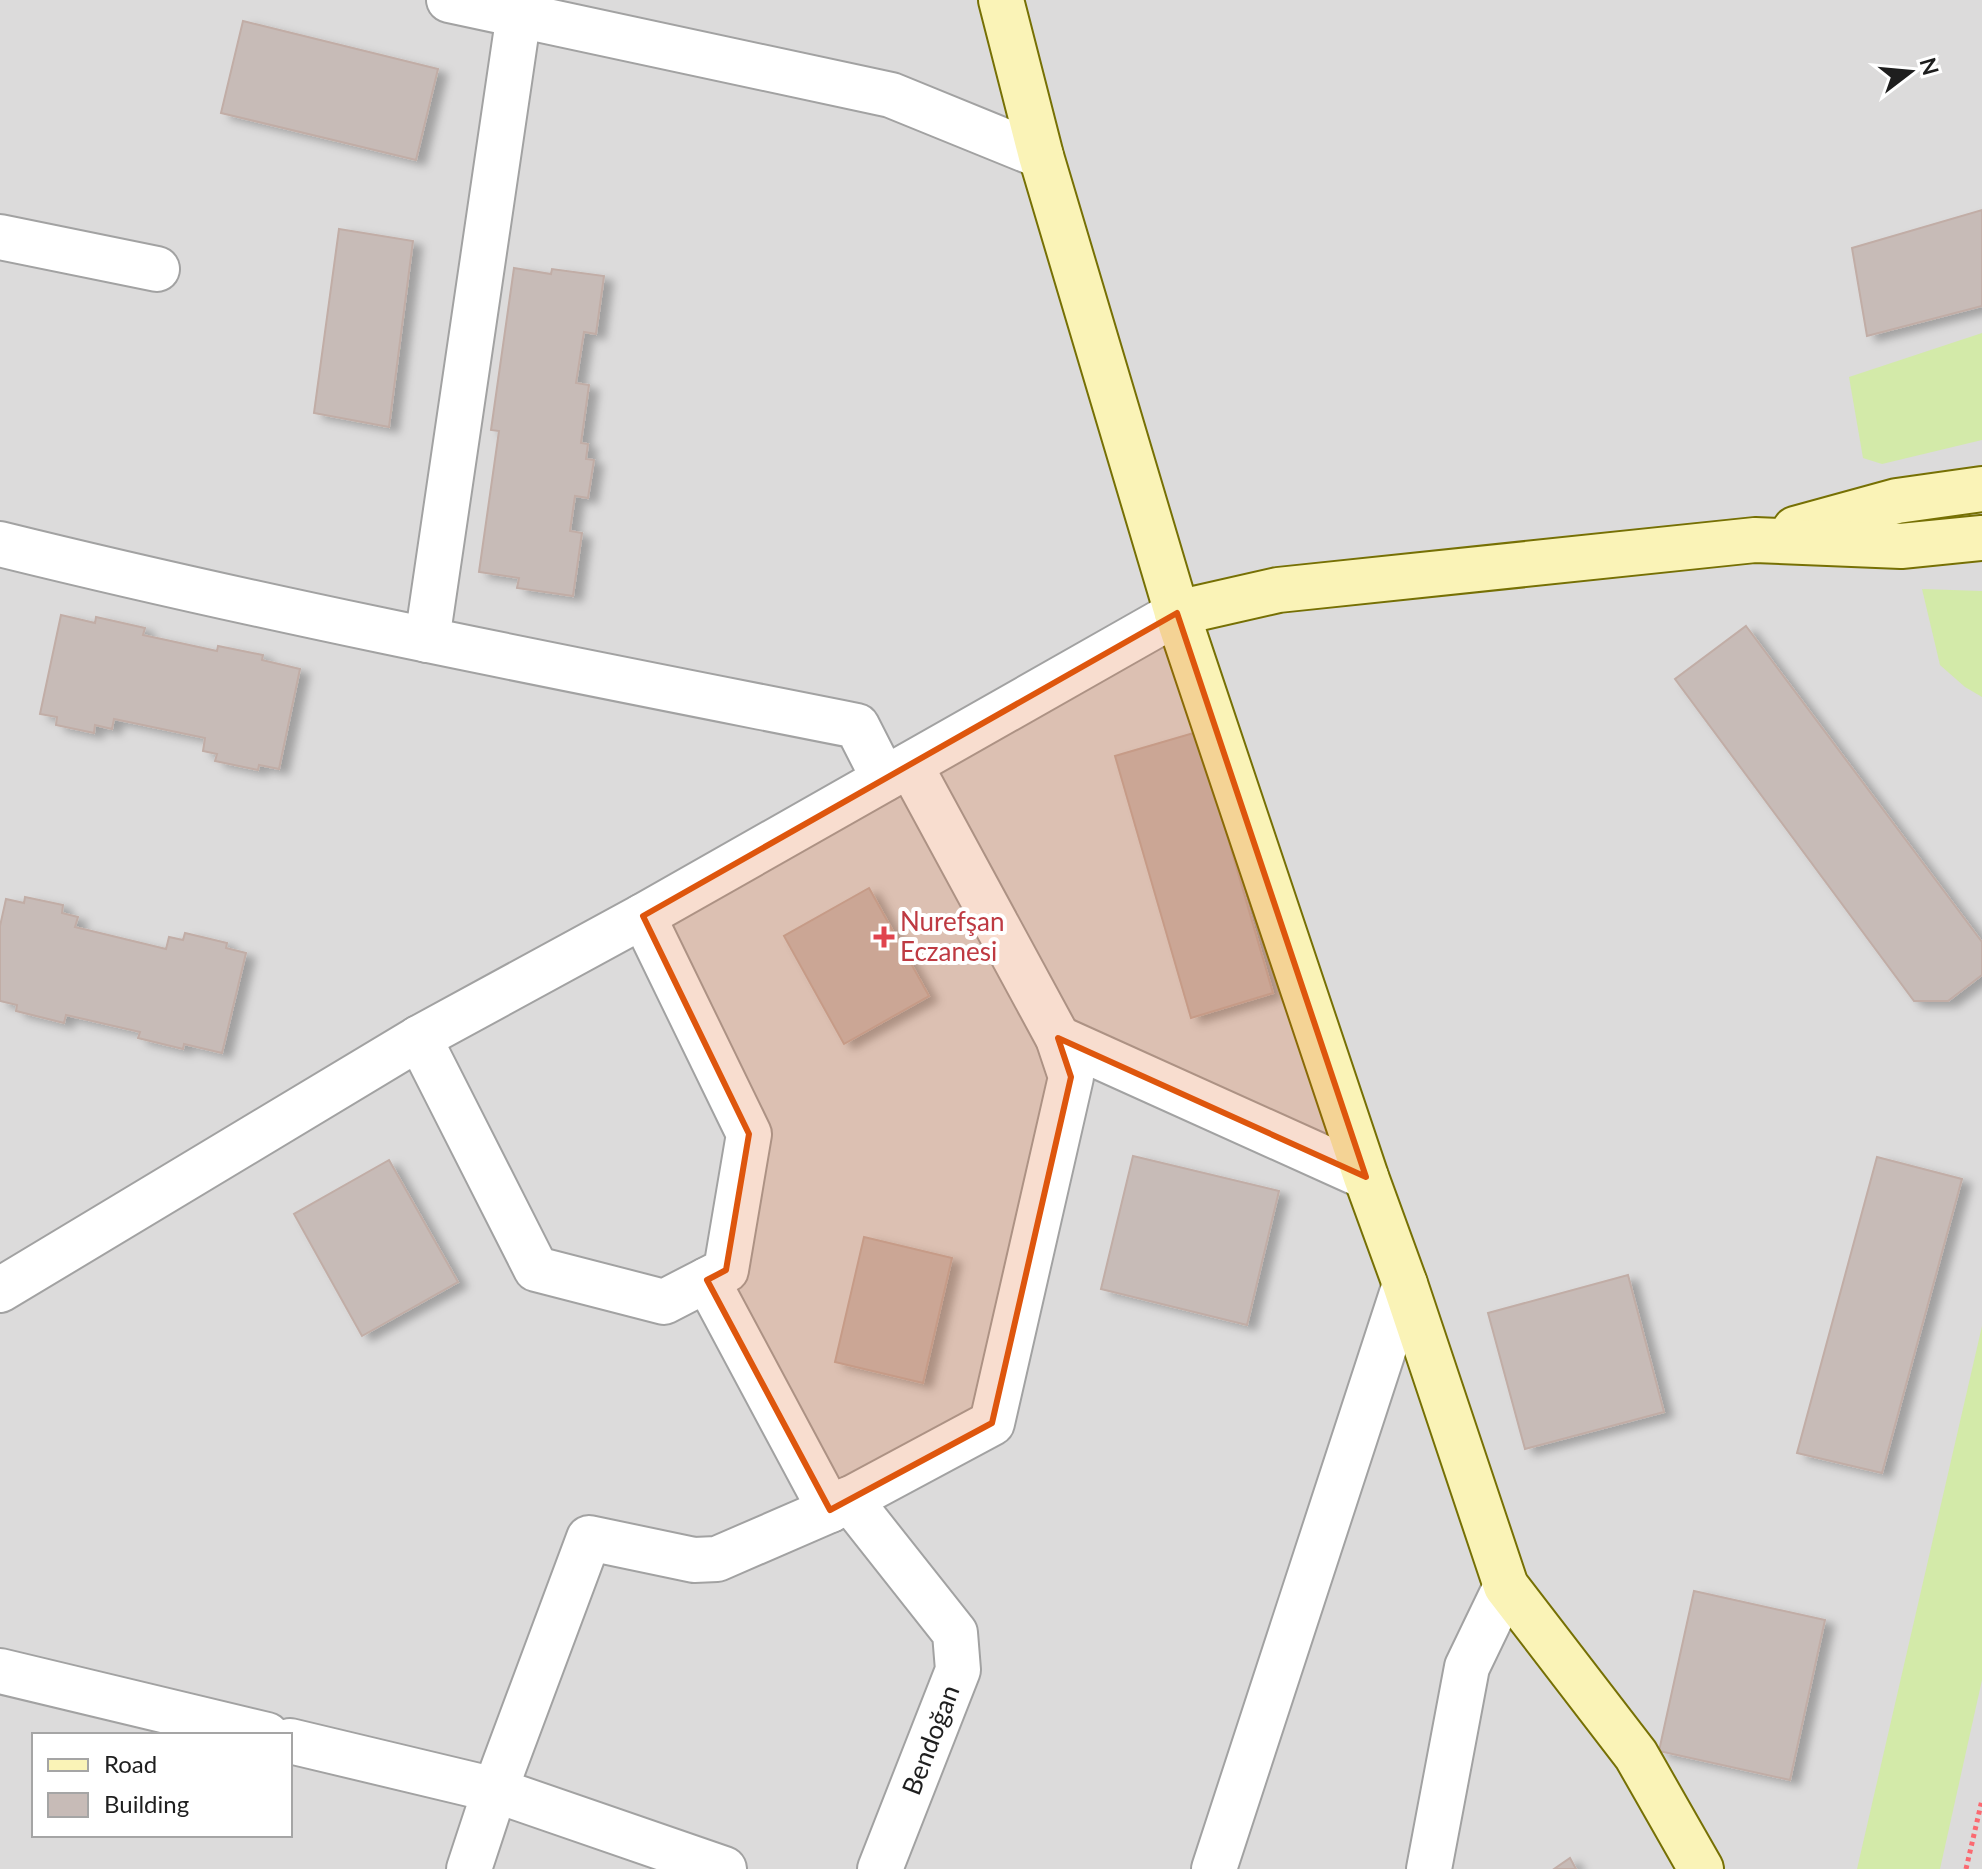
<svg xmlns="http://www.w3.org/2000/svg" width="1982" height="1869" viewBox="0 0 1982 1869" font-family="Lato,sans-serif">
<style>
.residential{fill:#dcdbdb;fill-rule:evenodd}
.grass{fill:#d3eaa9}
.building{fill:#c7bbb7;stroke:#c1ada6;stroke-width:2;filter:url(#shadow)}
.lines{fill:none;stroke-linecap:round;stroke-linejoin:round}
.street-casing{stroke:#a2a2a2;stroke-width:48}
.secondary-casing{stroke:#767004;stroke-width:48}
.path{stroke:#fb6971;stroke-width:5;stroke-dasharray:4 4;stroke-linecap:butt}
.street{stroke:#fff;stroke-width:44}
.secondary{stroke:#faf3b7;stroke-width:44}
.marked{fill:#de560d;fill-opacity:0.2;stroke:#de560d;stroke-width:6;stroke-linejoin:round}
.health-dot{fill:#e0444e;stroke:#fff;stroke-width:3}
.labels{text-anchor:middle;stroke-width:8;stroke-linejoin:round;paint-order:stroke}
.health-label{font-size:26px;fill:#be3a42;stroke:#fff;text-anchor:start}
.street-label{font-size:26px;fill:#1e1e1e;stroke:#fff}
</style>
<defs>
<filter id="shadow"><feDropShadow dx="9" dy="5" stdDeviation="4" flood-color="#0004"/></filter>
</defs>
<rect width="100%" height="100%" fill="#efe9e4"/>
<!-- residential -->
<path class="residential" d="M0,0H1982V1869H0ZM34,1735H290V1835H34Z"/>
<!-- grass -->
<g class="grass">
<path d="M1982,333V440L1882,464L1863,458L1849,377Z"/>
<path d="M1922,589L1982,591V697L1965,687L1940,665Z"/>
<path d="M1982,1326V1680L1940,1869H1857Z"/>
</g>
<!-- building -->
<g class="building">
<path d="M243,21L438,69L416,160L221,113Z"/>
<path d="M1982,210V306L1867,336L1852,248Z"/>
<path d="M339,229L413,241L389,427L314,413Z"/>
<path d="M514,268L551,274L552,269L604,276L596,334L584,332L576,383L589,385L581,443L588,444L586,459L594,460L588,498L575,496L570,531L582,533L573,596L517,588L519,578L479,572L499,431L491,430Z"/>
<path d="M61,615L95,623L96,617L145,628L143,635L217,651L218,646L263,655L262,660L300,669L279,769L259,765L258,770L215,761L217,754L203,751L205,738L114,719L112,729L95,725L94,733L56,725L57,717L40,714Z"/>
<path d="M1746,626L1982,942V975L1948,1001H1914L1675,679Z"/>
<path d="M1197,732L1273,993L1191,1018L1115,756Z"/>
<path d="M869,888L929,996L844,1044L784,936Z"/>
<path d="M25,897L63,905L62,913L78,917L75,927L166,949L169,937L183,940L185,933L227,943L226,948L246,953L222,1053L184,1044L183,1049L138,1038L140,1032L66,1015L64,1023L16,1011L17,1005L0,1001V926L6,899L24,903Z"/>
<path d="M1133,1156L1279,1191L1247,1325L1101,1289Z"/>
<path d="M1877,1157L1962,1179L1882,1473L1797,1453Z"/>
<path d="M389,1160L458,1282L362,1336L294,1214Z"/>
<path d="M864,1237L952,1258L923,1383L835,1362Z"/>
<path d="M1628,1275L1664,1412L1525,1449L1488,1313Z"/>
<path d="M1694,1591L1825,1620L1790,1780L1659,1751Z"/>
<path d="M1570,1858L1576,1869H1554Z"/>
</g>
<g class="lines">
<!-- street casing -->
<g class="street-casing">
<g id="street">
<path d="M449,0L891,95L1041,156"/>
<path d="M0,237L157,269"/>
<path d="M0,544C283,614 570,669 857,726L884,779"/>
<path d="M427,640L521,0"/>
<path d="M419,1038L536,1269L664,1302L726,1270L749,1134L643,916"/>
<path d="M1058,1038L1366,1177"/>
<path d="M707,1280L830,1510"/>
<path d="M0,1290L419,1038L643,916L1177,613"/>
<path d="M849,1499L955,1633L958,1670L880,1869"/>
<path d="M0,1671L267,1735"/>
<path d="M290,1741L495,1790L724,1869"/>
<path d="M469,1869L495,1790L589,1538L694,1560L717,1559L830,1510L992,1423L1071,1077L1058,1038L910,765"/>
<path d="M1214,1869L1405,1284"/>
<path d="M1429,1869L1467,1667L1506,1586"/>
</g>
</g>
<!-- secondary casing -->
<g class="secondary-casing">
<g id="secondary">
<path d="M1001,0L1041,156L1177,613L1366,1177L1405,1284L1506,1586L1636,1755L1701,1869"/>
<path d="M1795,529L1897,501L1982,489"/>
<path d="M1177,613L1278,590L1755,540L1901,546L1982,538"/>
</g>
</g>
<!-- path -->
<path class="path" d="M1966,1869L1982,1800"/>
<!-- street -->
<use href="#street" class="street"/>
<!-- secondary -->
<use href="#secondary" class="secondary"/>
</g>
<!-- marked area -->
<path class="marked" d="M1177,613L1366,1177L1058,1038L1071,1077L992,1423L830,1510L707,1280L726,1270L749,1134L643,916Z"/>
<!-- markers -->
<path class="health-dot" d="M880 925h8v8h8v8h-8v8h-8v-8h-8v-8h8z"/>
<g class="labels">
<!-- health labels -->
<g class="health-label">
<text x="900" y="931">Nurefşan<tspan x="900" dy="30">Eczanesi</tspan></text>
</g>
<!-- street labels -->
<g class="street-label">
<text transform="translate(931 1740) rotate(-69)" y="9">Bendoğan</text>
</g>
</g>
<!-- legend -->
<rect x="32" y="1733" width="260" height="104" fill="#ffffff" stroke="#a5a5a5" stroke-width="2"/>
<rect x="48" y="1759" width="40" height="12" fill="#faf3b7" stroke="#a5a5a5" stroke-width="2"/>
<text x="104" y="1773" font-size="24" fill="#1e1e1e">Road</text>
<rect x="48" y="1793" width="40" height="24" fill="#c7bbb7" stroke="#a5a5a5" stroke-width="2"/>
<text x="104" y="1813" font-size="24" fill="#1e1e1e">Building</text>
<!-- north arrow -->
<g transform="translate(1910 72) rotate(74)" stroke="#ffffff" stroke-width="6" paint-order="stroke">
<path d="M0-6L14 30L0 20L-14 30Z" fill="#1e1e1e"/>
<text y="-12" font-size="22" font-weight="bold" text-anchor="middle" fill="#1e1e1e">N</text>
</g>
</svg>
